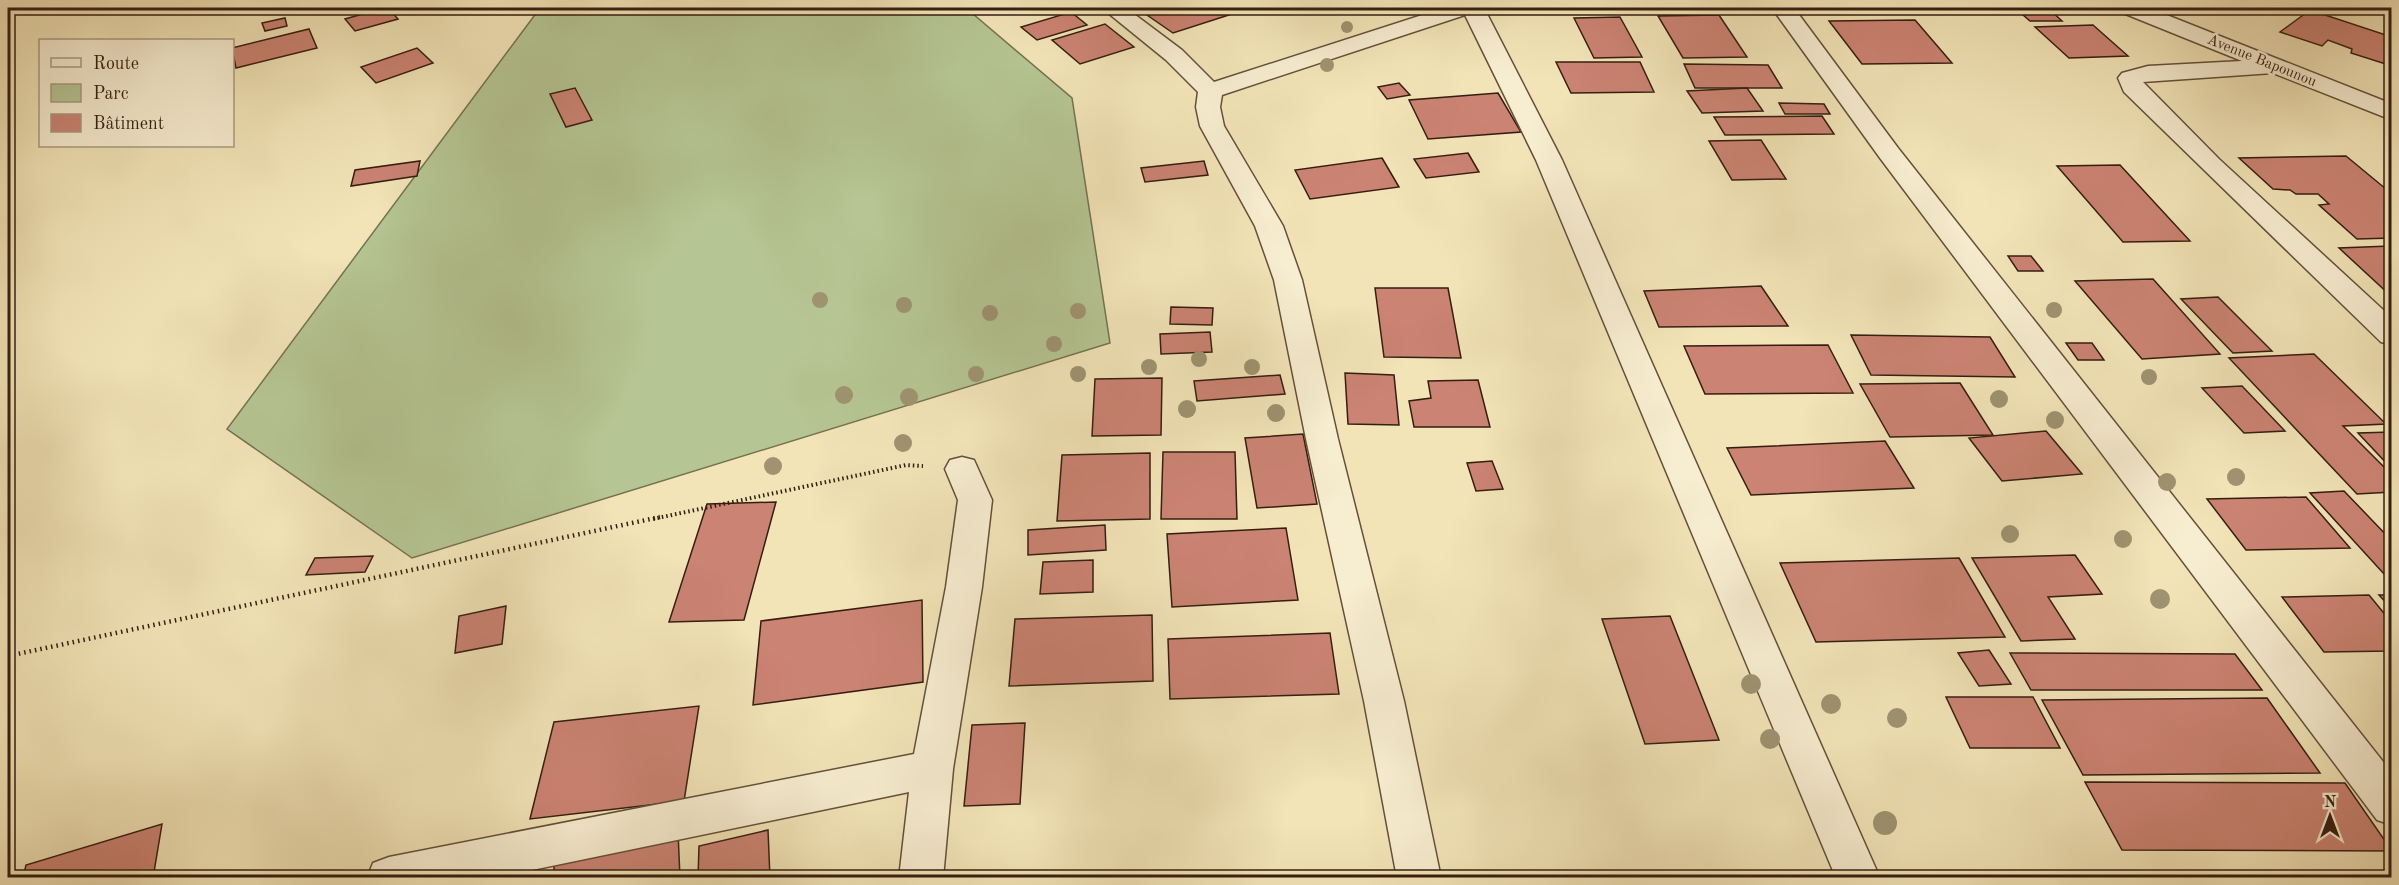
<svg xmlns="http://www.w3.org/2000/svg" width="2399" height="885" viewBox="0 0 2399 885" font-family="'Old Standard TT',serif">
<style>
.green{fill:#b5c593;stroke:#757252;stroke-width:1.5}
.building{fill:#cb8373;stroke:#351e11;stroke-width:1.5}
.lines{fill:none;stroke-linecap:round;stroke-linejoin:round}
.street-casing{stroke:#64503a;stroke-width:3}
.path-far1{stroke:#351e11;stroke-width:4;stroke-dasharray:1.5 3;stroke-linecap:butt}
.path{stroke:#351e11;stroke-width:4.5;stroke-dasharray:1.5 4;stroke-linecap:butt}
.street{fill:#f7edd0;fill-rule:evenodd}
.tree{fill:#9f9371}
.labels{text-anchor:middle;stroke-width:5;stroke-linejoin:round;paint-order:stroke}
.far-street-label{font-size:15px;fill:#351e11;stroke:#f7edd0}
</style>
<rect width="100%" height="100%" fill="#f2e4b7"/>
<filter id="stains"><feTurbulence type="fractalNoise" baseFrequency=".00333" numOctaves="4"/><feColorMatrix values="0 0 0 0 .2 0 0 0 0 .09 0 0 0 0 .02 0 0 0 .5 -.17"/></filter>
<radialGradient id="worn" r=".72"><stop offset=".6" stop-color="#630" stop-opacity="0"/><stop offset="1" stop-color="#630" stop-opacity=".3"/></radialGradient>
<!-- green -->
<path class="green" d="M540,8H966L1072,98L1110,343L412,558L227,429Z"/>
<!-- building -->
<g class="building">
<path d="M384,8H388L398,19L355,31L345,19Z"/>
<path d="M406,8H430L431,9L410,14Z"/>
<path d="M1169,8H1226L1235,13L1173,33L1147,15Z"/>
<path d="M2015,8H2048L2062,21H2030Z"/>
<path d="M2310,10L2392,37V66L2351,53L2352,49L2328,40L2322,46L2280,32Z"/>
<path d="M1071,12L1087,25L1037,40L1021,27Z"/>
<path d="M1719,15L1747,57L1683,58L1658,16Z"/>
<path d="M1620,17L1642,57L1594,58L1574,18Z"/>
<path d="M285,18L287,26L265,31L262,23Z"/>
<path d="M1915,20L1952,63L1862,64L1829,21Z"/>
<path d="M1105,24L1134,47L1080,64L1052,40Z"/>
<path d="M2093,25L2128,56L2069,58L2035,27Z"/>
<path d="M309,29L317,48L236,68L232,48Z"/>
<path d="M417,48L433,63L376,83L361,67Z"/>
<path d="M1556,62H1640L1654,92L1571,93Z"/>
<path d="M1684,64L1768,65L1782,88H1695Z"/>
<path d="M1399,83L1410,95L1387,99L1378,87Z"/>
<path d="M575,88L592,120L566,127L550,94Z"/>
<path d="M1747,88L1763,111L1702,113L1687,91Z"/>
<path d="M1498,93L1521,132L1428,139L1409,100Z"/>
<path d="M1779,103L1824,104L1830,114H1785Z"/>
<path d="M1822,116L1834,134L1725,135L1714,117Z"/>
<path d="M1761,140L1786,179L1732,180L1709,141Z"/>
<path d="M1468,153L1479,172L1426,178L1414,159Z"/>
<path d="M2346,156L2392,194V238L2357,239L2319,205L2329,204L2318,194H2296L2290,190L2273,189L2239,158Z"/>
<path d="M1382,158L1399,187L1310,199L1295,170Z"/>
<path d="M420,161L417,176L351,186L355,170Z"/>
<path d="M1204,161L1208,175L1145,182L1141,168Z"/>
<path d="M2120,165L2190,241L2123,242L2057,166Z"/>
<path d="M2390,246L2392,297L2339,248Z"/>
<path d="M2008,256H2031L2043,271H2018Z"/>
<path d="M2153,279L2220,354L2142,359L2075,281Z"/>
<path d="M1761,286L1788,326L1659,327L1644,291Z"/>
<path d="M1375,288H1448L1461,358L1384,357Z"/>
<path d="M2218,297L2272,351L2233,353L2181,299Z"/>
<path d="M1171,307L1213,308L1212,325L1170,324Z"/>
<path d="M1210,332L1212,352L1161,354L1160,334Z"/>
<path d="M1851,335L1990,337L2015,377L1871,375Z"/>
<path d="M2066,343H2092L2104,360H2078Z"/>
<path d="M1828,345L1853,393L1705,394L1684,346Z"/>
<path d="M2314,354L2386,424L2343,426L2392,475V492L2357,494L2229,358Z"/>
<path d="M1345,373L1394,375L1399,425L1348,424Z"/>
<path d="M1280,375L1285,394L1197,401L1194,381Z"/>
<path d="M1162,378L1161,435L1092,436L1095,379Z"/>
<path d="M1478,380L1490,427H1414L1409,401L1431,398L1428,381Z"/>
<path d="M1960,383L1993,435L1890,437L1860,384Z"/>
<path d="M2242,386L2285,431L2244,433L2202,388Z"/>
<path d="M2046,431L2082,474L2002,481L1969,438Z"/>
<path d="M2392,432V469L2358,433Z"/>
<path d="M1303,434L1317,504L1257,508L1245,438Z"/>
<path d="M1885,441L1914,488L1751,495L1727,448Z"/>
<path d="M1163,452H1235L1237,519H1161Z"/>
<path d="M1150,453V519L1057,521L1062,455Z"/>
<path d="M1492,461L1503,489L1476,491L1467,463Z"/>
<path d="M2344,491L2392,541V575H2385L2310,493Z"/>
<path d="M2306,497L2350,548L2246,550L2207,499Z"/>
<path d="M776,502L744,620L669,622L707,504Z"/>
<path d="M1105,525L1106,550L1028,555V530Z"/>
<path d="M1286,528L1298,600L1172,607L1167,534Z"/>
<path d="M2075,555L2102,594L2048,597L2075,639L2021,641L1972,558Z"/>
<path d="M373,556L365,572L306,575L315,558Z"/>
<path d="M1959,558L2005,637L1816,642L1780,563Z"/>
<path d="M1093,560V592L1040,594L1043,562Z"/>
<path d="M2369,595L2392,623V651L2324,652L2282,597Z"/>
<path d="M2379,595H2392V609Z"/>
<path d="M922,600L923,682L753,705L761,621Z"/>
<path d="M506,606L502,644L455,653L459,616Z"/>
<path d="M1152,615L1153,681L1009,686L1015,619Z"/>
<path d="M1670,616L1719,740L1645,744L1602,619Z"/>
<path d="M1330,633L1339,694L1170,699L1168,639Z"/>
<path d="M1989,650L2011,684L1979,686L1958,653Z"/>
<path d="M2010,653L2235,654L2262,690H2031Z"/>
<path d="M1946,697H2033L2060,748H1970Z"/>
<path d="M2267,698L2320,773L2083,775L2042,700Z"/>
<path d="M699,706L684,801L530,819L554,722Z"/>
<path d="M1025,723L1020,804L964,806L972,725Z"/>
<path d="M2085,782L2345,783L2392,851L2122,850Z"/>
<path d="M162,824L153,878H23L26,865Z"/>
<path d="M768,830L770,878H698L699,846Z"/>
<path d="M678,831L680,878H554V865Z"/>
</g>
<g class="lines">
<!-- street casing -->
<g class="street-casing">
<g id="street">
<path d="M1102,8H1126L1182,50L1214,82L1444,8H1484L1562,160L1880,878H1836L1536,160L1465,15L1222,95L1220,107L1224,126L1283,226L1302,280L1338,439L1404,701L1441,878H1397L1364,701L1306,439L1274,280L1255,226L1200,126L1196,107L1198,92L1166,60Z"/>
<path d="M1772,8H1794L1898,148L2392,773V825L2377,820L1880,158Z"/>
<path d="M2120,8H2149L2392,104V120L2273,73L2143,82L2219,159L2392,318V345L2381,342L2124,92L2118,78L2122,73L2148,66L2242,61L2123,13Z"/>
<path d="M962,457L974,460L992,500L982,587L953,769L943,878H899L909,792L493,878H367L373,863L389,857L914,754L946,587L958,500L945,469L950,460Z"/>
</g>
</g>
<!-- path-far1 -->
<path class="path-far1" d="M653,519L906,465L923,466"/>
<!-- path -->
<path class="path" d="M8,656L660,517"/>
<!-- street -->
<use href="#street" class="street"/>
</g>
<!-- trees -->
<g class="tree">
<circle cx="1347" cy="27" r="6"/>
<circle cx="1327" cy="65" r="7"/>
<circle cx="820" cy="300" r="8"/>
<circle cx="904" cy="305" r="8"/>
<circle cx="2054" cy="310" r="8"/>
<circle cx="1078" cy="311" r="8"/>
<circle cx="990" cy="313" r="8"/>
<circle cx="1054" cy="344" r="8"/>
<circle cx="1199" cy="359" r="8"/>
<circle cx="1149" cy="367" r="8"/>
<circle cx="1252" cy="367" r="8"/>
<circle cx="976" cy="374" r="8"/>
<circle cx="1078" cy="374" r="8"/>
<circle cx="2149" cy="377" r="8"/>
<circle cx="844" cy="395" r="9"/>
<circle cx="909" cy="397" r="9"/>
<circle cx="1999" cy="399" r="9"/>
<circle cx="1187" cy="409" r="9"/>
<circle cx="1276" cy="413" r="9"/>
<circle cx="2055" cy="420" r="9"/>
<circle cx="903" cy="443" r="9"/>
<circle cx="773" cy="466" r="9"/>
<circle cx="2236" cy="477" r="9"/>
<circle cx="2167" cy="482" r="9"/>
<circle cx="2010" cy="534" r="9"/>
<circle cx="2123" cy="539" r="9"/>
<circle cx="2160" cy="599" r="10"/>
<circle cx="1751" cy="684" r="10"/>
<circle cx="1831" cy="704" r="10"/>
<circle cx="1897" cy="718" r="10"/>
<circle cx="1770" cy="739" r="10"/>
<circle cx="1885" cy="823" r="12"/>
</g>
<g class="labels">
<!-- far-street labels -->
<g class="far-street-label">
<text transform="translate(2262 60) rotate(22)" y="5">Avenue Bapounou</text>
</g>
</g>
<!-- margin -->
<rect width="2399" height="885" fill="none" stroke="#f2e4b7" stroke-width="30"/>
<rect x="9" y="9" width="2381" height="867" fill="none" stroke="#351e11" stroke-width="3"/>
<rect x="15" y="15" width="2369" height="855" fill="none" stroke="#351e11" stroke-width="1.5"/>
<!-- legend -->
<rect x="39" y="39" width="195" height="108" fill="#f7edd0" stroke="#a99a84" stroke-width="1.5"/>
<rect x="51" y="58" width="30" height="9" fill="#f7edd0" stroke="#a99a84" stroke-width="1.5"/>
<text x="93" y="69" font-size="18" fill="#351e11">Route</text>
<rect x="51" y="84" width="30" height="18" fill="#b5c593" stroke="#a99a84" stroke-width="1.5"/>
<text x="93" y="99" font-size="18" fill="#351e11">Parc</text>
<rect x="51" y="114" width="30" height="18" fill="#cb8373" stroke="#a99a84" stroke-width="1.5"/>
<text x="93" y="129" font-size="18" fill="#351e11">Bâtiment</text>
<!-- north arrow -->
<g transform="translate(2330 816)" stroke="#f7edd0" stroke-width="4.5" paint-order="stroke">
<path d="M0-4.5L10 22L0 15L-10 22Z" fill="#351e11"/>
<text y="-9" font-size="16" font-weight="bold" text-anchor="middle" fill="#351e11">N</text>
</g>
<rect width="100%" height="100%" filter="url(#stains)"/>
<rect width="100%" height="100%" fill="url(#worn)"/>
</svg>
